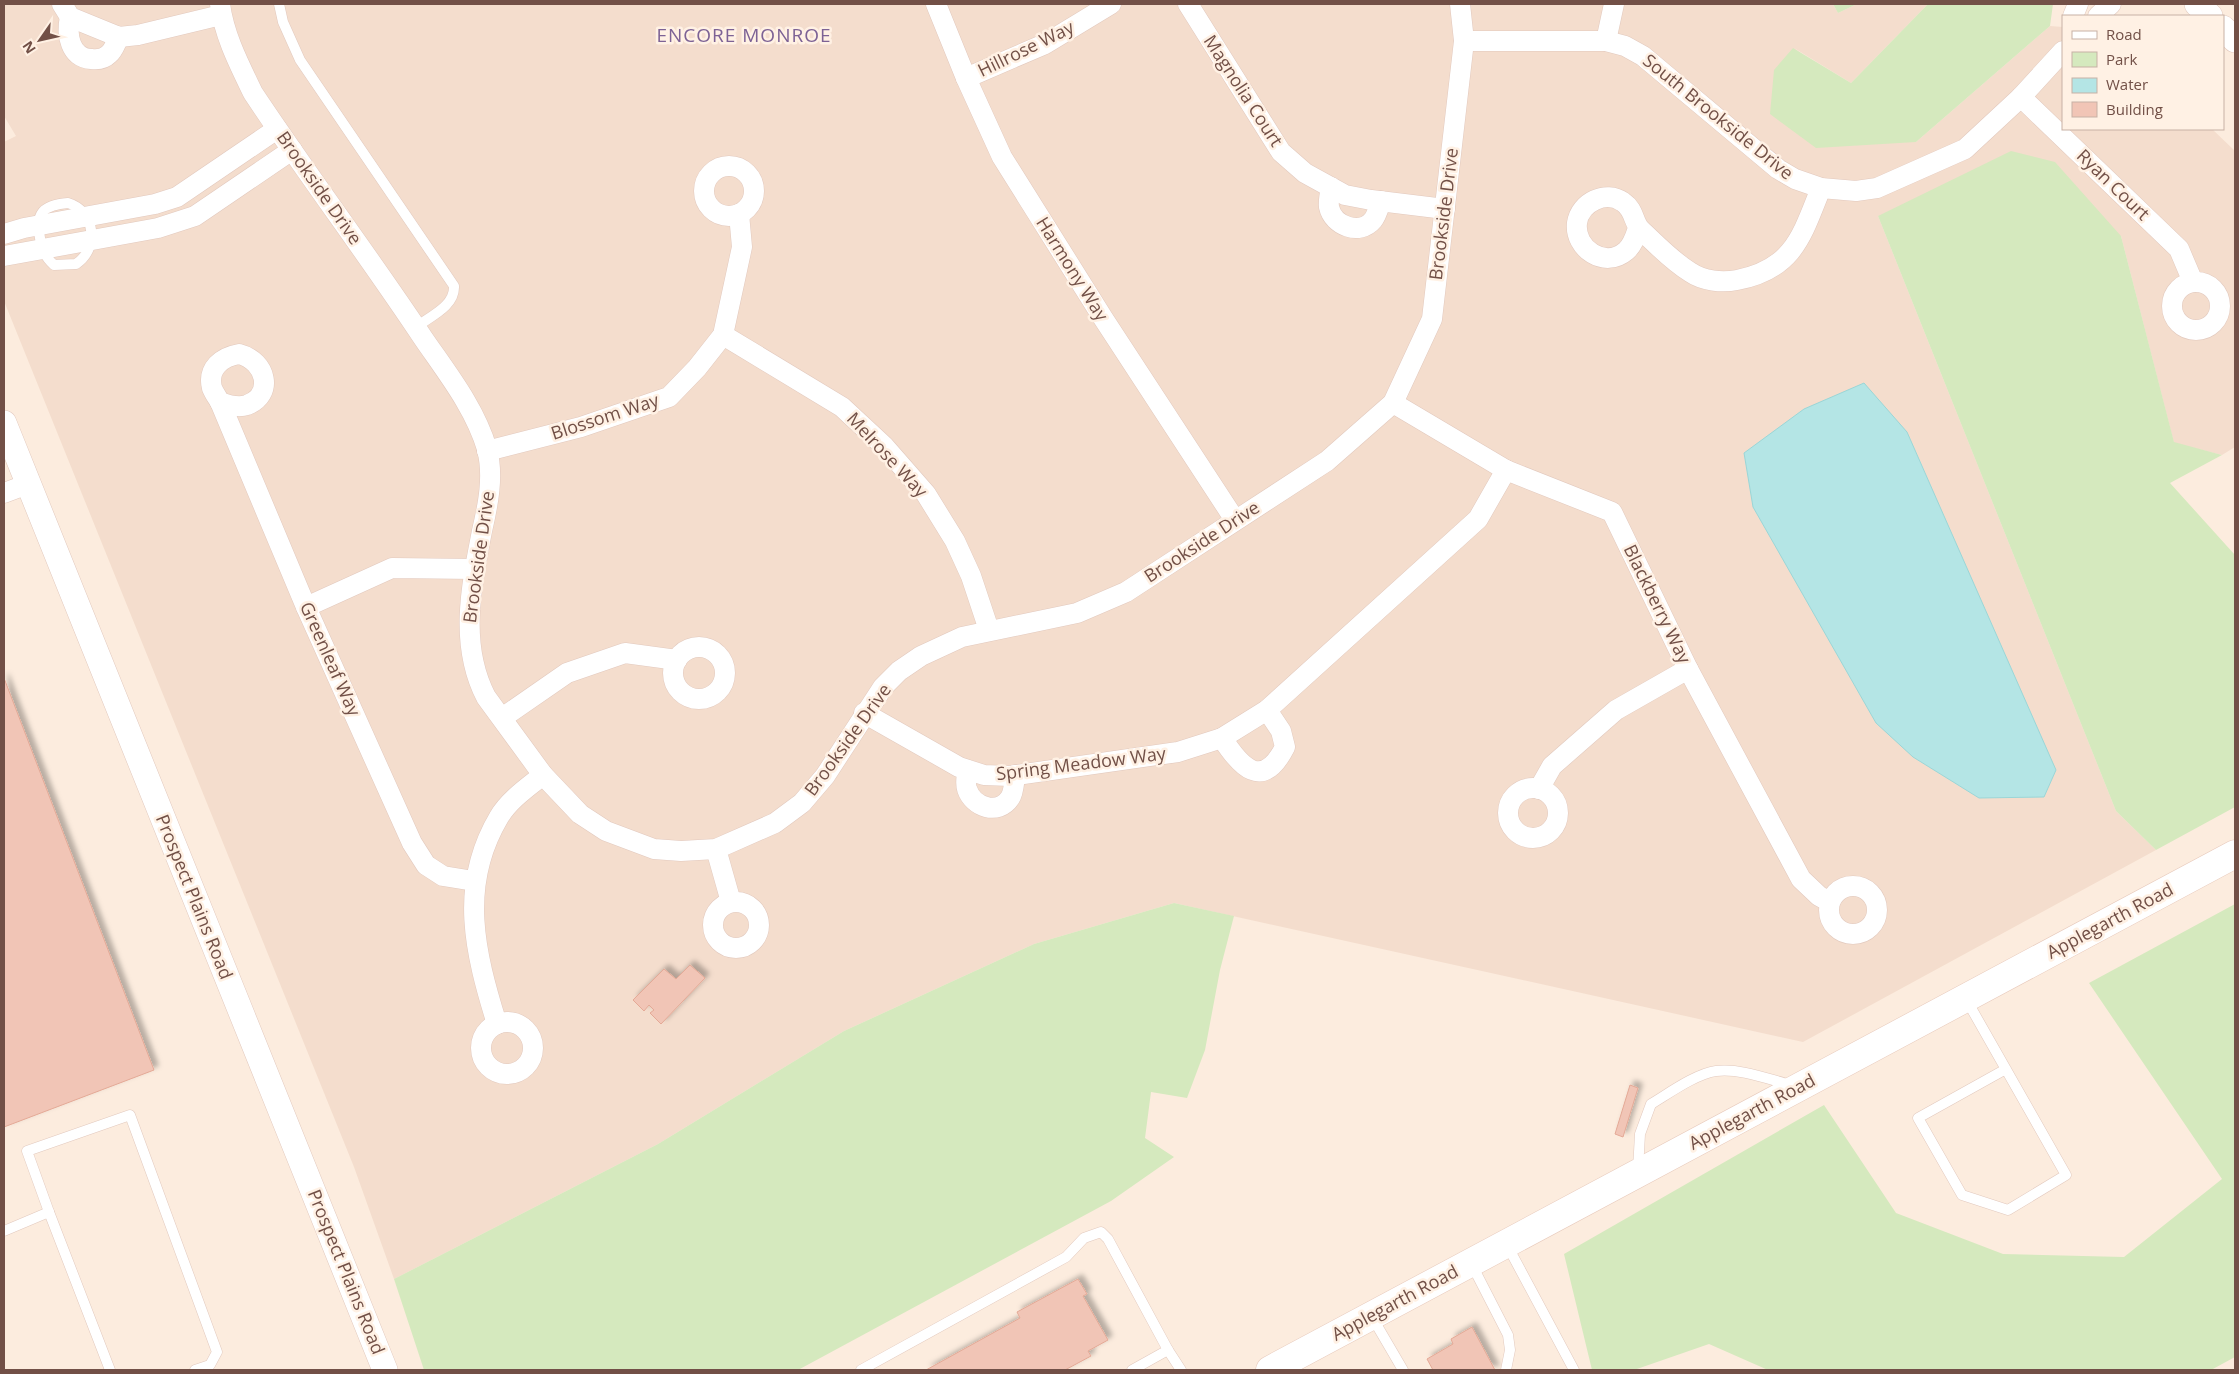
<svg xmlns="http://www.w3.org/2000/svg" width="2239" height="1374" viewBox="0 0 2239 1374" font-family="'Open Sans',sans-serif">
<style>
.residential{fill:#f4ddcd}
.green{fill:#d5e9be}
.water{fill:#b4e5e5;stroke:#9ad6d7}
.building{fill:#f1c5b6;stroke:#e4a996;filter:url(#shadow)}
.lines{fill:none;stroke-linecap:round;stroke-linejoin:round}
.service-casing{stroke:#e2c9be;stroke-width:11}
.minor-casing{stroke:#e2c9be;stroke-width:21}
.tertiary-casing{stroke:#e2c9be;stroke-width:26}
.secondary-casing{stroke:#e7c9bb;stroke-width:29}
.service{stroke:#fff;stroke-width:10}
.minor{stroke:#fff;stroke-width:20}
.tertiary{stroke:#fff;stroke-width:25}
.secondary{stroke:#fff;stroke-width:28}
.labels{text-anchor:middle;stroke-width:5;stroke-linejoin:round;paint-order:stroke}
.street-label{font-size:18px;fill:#725047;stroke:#fff1e4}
.neighbourhood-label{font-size:19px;letter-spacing:1px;fill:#7d6295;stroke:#fff1e4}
</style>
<defs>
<filter id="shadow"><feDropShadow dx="4.5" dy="-4.5" stdDeviation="2.5" flood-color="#0004"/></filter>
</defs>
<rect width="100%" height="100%" fill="#fcecde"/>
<!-- residential -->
<path class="residential" d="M4,4H1833L1838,13L1857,4H1928L1851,83L1794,48L1916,142L2050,26L2063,27V129H2212L2235,151V447L2222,455L2174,443L2121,236L1878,216L2116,811L2156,850L1803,1042L1174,903L1034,944L844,1031L658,1144L394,1279L354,1167L4,301V142L16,136L4,116Z"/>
<!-- green -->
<g class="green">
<path d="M1833,4H1857L1838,13Z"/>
<path d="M1928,4H2053L2050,26L1916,142L1816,148L1770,114L1774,70L1793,48L1851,83Z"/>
<path d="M2011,151L2055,162L2121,236L2174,442L2222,455L2170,483L2235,555V807L2156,850L2116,811L1878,216Z"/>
<path d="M1174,903L1234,916L1220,970L1205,1050L1187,1098L1151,1092L1145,1138L1174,1157L1111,1201L798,1370H424L394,1279L658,1144L844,1031L1034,944Z"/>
<path d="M2235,904V1357L2211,1370H1768L1709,1344L1634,1370H1592L1564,1254L1824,1105L1896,1213L2003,1254L2124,1257L2222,1179L2089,983Z"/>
</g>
<!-- water -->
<path class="water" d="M1864,383L1907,432L2056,770L2044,797L1979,798L1913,757L1876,723L1753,507L1744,453L1804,409Z"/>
<!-- building -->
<g class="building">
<path d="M4,678L154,1070L4,1127Z"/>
<path d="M690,965L705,978L661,1024L650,1013L654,1010L649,1005L644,1011L633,1000L664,969L676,979Z"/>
<path d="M1630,1085L1638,1088L1623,1137L1615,1134Z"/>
<path d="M1078,1279L1087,1294L1083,1296L1108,1340L1088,1351L1091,1356L1065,1370H926L1020,1318L1017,1312Z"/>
<path d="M1472,1327L1495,1370H1433L1427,1359L1453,1344L1451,1339Z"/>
</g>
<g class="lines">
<!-- service casing -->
<g class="service-casing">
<g id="service">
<path d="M279,4L283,22L300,60L454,286C455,306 431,316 416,327"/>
<path d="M68,203C95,211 100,248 76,264L54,265C45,257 42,249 40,238C35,213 43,205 68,203Z"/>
<path d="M1966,999L2066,1175L2008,1210L1962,1195L1918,1118L2006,1069"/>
<path d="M1638,1170L1640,1134L1651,1104C1668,1094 1695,1074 1716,1071C1740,1068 1768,1079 1791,1085"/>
<path d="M49,1212L27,1151L130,1115L217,1352L210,1365L195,1370"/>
<path d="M4,1231L49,1212L110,1370"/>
<path d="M1507,1245L1574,1370"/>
<path d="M1471,1263L1508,1335L1510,1350L1506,1370"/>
<path d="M1372,1317L1403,1370"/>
<path d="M1168,1350L1181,1370"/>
<path d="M861,1370L1066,1257L1084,1238L1101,1232L1108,1239L1168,1350L1132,1370"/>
</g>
</g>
<!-- minor casing -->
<g class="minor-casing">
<g id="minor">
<path d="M62,4L70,17L119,37L138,35L221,15"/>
<path d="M220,4C224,35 239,64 253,93C308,176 368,255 423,338C447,373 475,408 487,449C494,476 488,505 482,531C471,587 459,645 486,697L543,775L580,814L606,831L654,849L681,851L716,849L775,823L802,803L825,776L883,687L899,671L921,656L962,637L1077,613L1126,592L1327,461L1393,403L1432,319L1464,41L1460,4"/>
<path d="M936,4L966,78L1002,157L1103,318L1235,520"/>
<path d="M1188,4L1281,152L1305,173L1345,195L1371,200L1445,209"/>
<path d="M2073,16L2078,4"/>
<path d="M2098,16L2111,4"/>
<path d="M70,17C66,34 70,58 91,59C98,60 104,59 109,54C114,50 116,42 119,37"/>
<path d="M1464,41H1606L1625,46L1643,56L1778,169L1795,179L1821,188L1856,191L1877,188L1965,149L2021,97L2063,51"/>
<path d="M1606,41L1614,4"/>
<path d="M966,78L1045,44L1111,4"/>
<path d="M2021,97L2179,249L2193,282"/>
<circle cx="729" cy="191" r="25"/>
<path d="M1331,187C1330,193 1328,201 1329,207C1333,226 1360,236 1373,220C1377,215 1379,207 1381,201"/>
<path d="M1638,228C1635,237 1633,245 1626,251C1605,269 1574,249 1577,223C1580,202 1606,190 1623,202C1635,210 1633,223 1641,230C1656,244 1672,261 1690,272C1703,281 1722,283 1737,280C1794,269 1802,235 1821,188"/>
<path d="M4,234L24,228L155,204L177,197L277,129"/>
<path d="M4,256L158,228L195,216L292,150"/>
<circle cx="2196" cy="306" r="24"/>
<path d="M723,335L842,407L884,446L926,494L955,541L971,576L989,630"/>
<path d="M239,354C267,361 274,395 247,405C238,408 228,405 220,402C217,397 214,393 212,388C207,368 222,357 239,354Z"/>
<path d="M220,402L306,607L412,843L426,865L443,876L474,881"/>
<path d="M1393,403L1506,470L1612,512L1688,669L1801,879L1819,896L1830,902"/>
<path d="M487,451L581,427L669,397L697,368L723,335L742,247L739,214"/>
<path d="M4,493L28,484"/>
<path d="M306,607L392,568L475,569"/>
<circle cx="699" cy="673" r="26"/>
<path d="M864,713L959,767L984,775L1010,776L1178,752L1222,738L1267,710L1478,519L1506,470"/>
<path d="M502,718L567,673L625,653L677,660"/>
<path d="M1222,738C1240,766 1262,792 1285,747L1281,731L1267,710"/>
<path d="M967,770C967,776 965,784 967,789C973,807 998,816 1010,798C1014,792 1014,783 1015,775"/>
<circle cx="1533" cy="813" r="25"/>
<path d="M1539,789L1552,766L1616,710L1688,669"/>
<path d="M716,849L731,902"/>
<circle cx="1853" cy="910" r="24"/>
<circle cx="736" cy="925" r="23"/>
<circle cx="507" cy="1048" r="26"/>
<path d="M497,1024C475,953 458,886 499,817C509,800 528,787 543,775"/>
</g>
</g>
<!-- tertiary casing -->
<g class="tertiary-casing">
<g id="tertiary">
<path d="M2197,4L2210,16"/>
<path d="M2223,28L2235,40"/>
<path d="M4,423L385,1370"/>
</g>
</g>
<!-- secondary casing -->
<g class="secondary-casing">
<path id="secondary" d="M1270,1370L2235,854"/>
</g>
<!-- service -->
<use href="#service" class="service"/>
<!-- minor -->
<use href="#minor" class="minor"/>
<!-- tertiary -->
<use href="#tertiary" class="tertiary"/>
<!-- secondary -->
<use href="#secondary" class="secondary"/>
</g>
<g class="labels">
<!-- street labels -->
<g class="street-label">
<text transform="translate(1026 49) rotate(-26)" y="6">Hillrose Way</text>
<text transform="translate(1243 91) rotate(57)" y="6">Magnolia Court</text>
<text transform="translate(1718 117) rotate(39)" y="6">South Brookside Drive</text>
<text transform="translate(2113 185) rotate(44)" y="6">Ryan Court</text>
<text transform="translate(319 188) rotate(55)" y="6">Brookside Drive</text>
<text transform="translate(1444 214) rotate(-83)" y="6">Brookside Drive</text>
<text transform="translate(1072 269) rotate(58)" y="6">Harmony Way</text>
<text transform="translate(605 417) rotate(-18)" y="6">Blossom Way</text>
<text transform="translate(887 455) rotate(47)" y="6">Melrose Way</text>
<text transform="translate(1202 542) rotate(-33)" y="6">Brookside Drive</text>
<text transform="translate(479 557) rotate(-82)" y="6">Brookside Drive</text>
<text transform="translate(1657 604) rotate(64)" y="6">Blackberry Way</text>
<text transform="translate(330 659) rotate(66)" y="6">Greenleaf Way</text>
<text transform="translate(848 740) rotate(-54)" y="6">Brookside Drive</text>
<text transform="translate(1081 764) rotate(-7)" y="6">Spring Meadow Way</text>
<text transform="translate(194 897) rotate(68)" y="6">Prospect Plains Road</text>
<text transform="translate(2110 921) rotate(-28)" y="6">Applegarth Road</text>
<text transform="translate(1752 1112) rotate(-28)" y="6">Applegarth Road</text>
<text transform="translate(346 1272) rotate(68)" y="6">Prospect Plains Road</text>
<text transform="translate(1395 1303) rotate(-28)" y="6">Applegarth Road</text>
</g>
<!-- neighbourhood labels -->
<g class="neighbourhood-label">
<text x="744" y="42">ENCORE MONROE</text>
</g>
</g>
<!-- border -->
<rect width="2239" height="1374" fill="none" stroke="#725047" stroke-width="10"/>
<!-- legend -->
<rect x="2062" y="15" width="162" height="115" fill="#fff1e4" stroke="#c7b1a5"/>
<rect x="2072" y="31" width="25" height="8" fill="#ffffff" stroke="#c7b1a5"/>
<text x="2106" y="40" font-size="15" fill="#725047">Road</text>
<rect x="2072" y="52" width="25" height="15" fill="#d5e9be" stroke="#c7b1a5"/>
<text x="2106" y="65" font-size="15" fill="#725047">Park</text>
<rect x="2072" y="78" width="25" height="15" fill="#b4e5e5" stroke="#c7b1a5"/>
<text x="2106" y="90" font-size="15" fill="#725047">Water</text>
<rect x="2072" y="102" width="25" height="15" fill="#f1c5b6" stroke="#c7b1a5"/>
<text x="2106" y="115" font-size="15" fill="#725047">Building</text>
<!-- north arrow -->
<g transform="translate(40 40) rotate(236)" stroke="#fff1e4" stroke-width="4" paint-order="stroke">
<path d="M0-4L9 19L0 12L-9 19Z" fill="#725047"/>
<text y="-8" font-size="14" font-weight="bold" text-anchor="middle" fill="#725047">N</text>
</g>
</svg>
